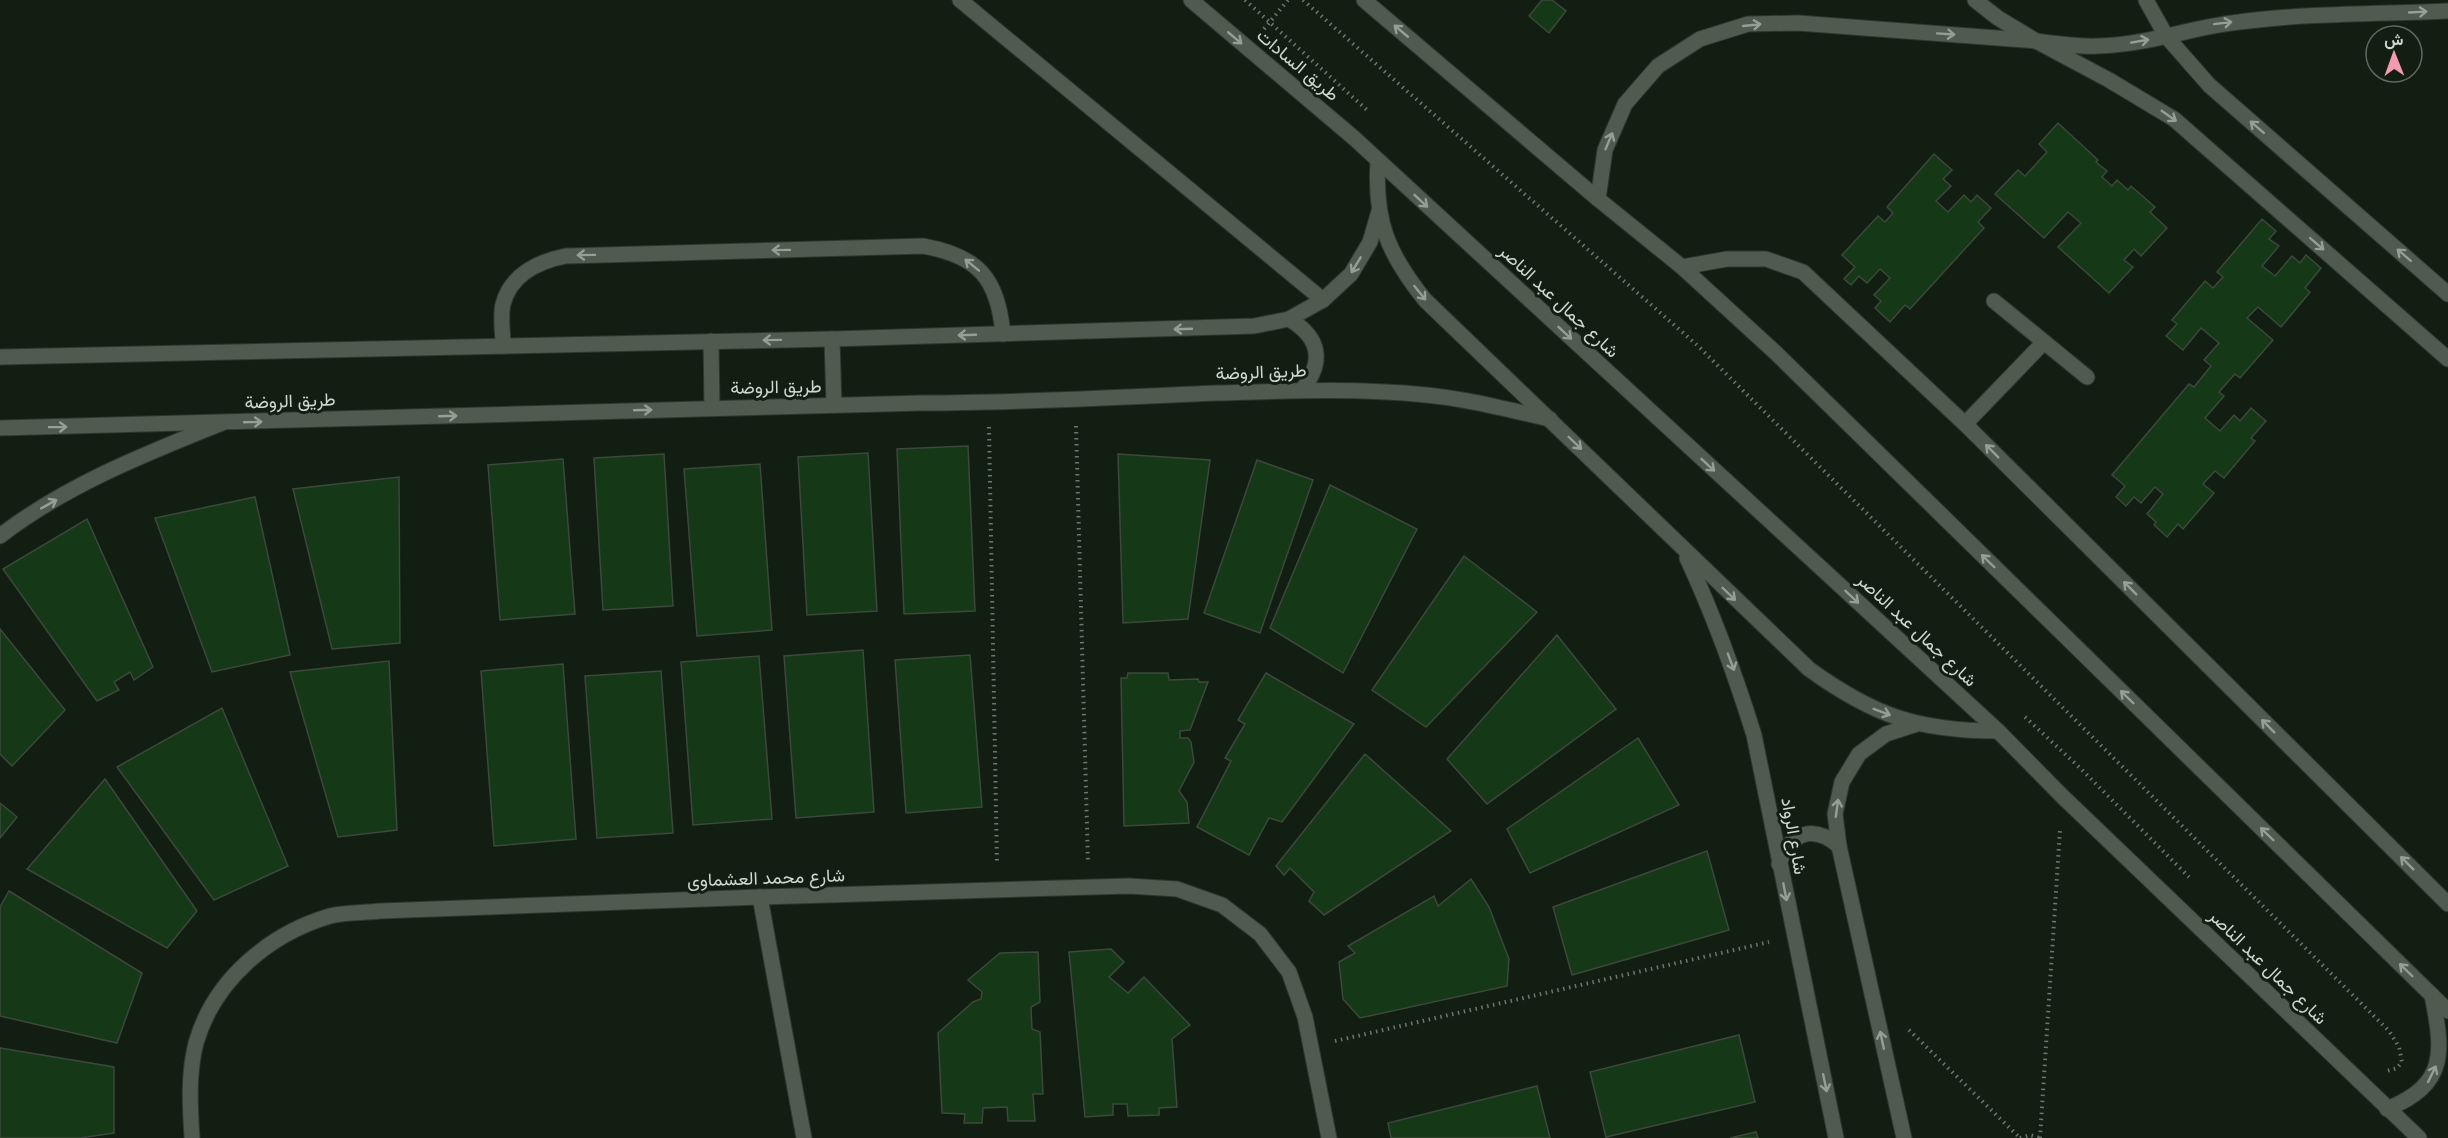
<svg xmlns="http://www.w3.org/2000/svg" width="2448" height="1138" viewBox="0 0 2448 1138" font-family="'Space Grotesk',Vazirmatn,sans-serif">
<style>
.building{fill:#153817;stroke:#3c483c;stroke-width:1.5}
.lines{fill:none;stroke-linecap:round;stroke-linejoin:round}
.service-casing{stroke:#2f362f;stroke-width:17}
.minor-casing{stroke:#2f362f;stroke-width:17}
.tertiary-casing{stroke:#2f362f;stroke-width:17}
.secondary-casing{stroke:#2f362f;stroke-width:17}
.path{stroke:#6e776e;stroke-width:4;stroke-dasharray:1.5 4.5;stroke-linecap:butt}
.service{stroke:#4e5b4e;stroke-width:15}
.minor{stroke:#4e5b4e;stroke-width:15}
.tertiary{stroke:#4e5b4e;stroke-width:15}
.secondary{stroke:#4e5b4e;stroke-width:15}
.oneway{stroke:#969f95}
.labels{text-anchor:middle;stroke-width:6;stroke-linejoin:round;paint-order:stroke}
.street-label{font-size:18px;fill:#d0d7cf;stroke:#131e13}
</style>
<rect width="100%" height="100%" fill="#131e13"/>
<!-- building -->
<g class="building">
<path d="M1542,0H1552L1566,11L1549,33L1529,16Z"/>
<path d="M2058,123L2098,160L2096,162L2107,171L2102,177L2112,186L2117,180L2128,190L2131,186L2155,207L2150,212L2167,228L2141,256L2134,249L2124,260L2133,267L2109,293L2058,247L2081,223L2068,212L2044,238L1995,194L2018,170L2025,176L2047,152L2039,144Z"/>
<path d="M1934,154L1952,170L1943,179L1951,186L1936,201L1948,212L1964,195L1971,202L1977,195L1991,208L1978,222L1984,228L1910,309L1905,305L1890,322L1875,308L1881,301L1874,295L1890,278L1880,269L1867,283L1859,276L1851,285L1844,279L1855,267L1842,255L1878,216L1885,222L1893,213L1887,207Z"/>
<path d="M2262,219L2276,231L2269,239L2279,246L2262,266L2275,276L2292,256L2300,263L2306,255L2321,268L2305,288L2310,292L2281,327L2258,307L2247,318L2273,340L2240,378L2235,374L2219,392L2224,396L2205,418L2220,431L2234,415L2240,421L2251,408L2266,421L2251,438L2255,441L2224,478L2215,471L2203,484L2214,493L2183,529L2178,524L2167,537L2154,525L2156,522L2147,514L2163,494L2155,487L2141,503L2134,497L2126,506L2116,497L2125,486L2112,475L2189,384L2194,387L2211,366L2204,360L2219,343L2201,328L2183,350L2166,336L2177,324L2172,320L2205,281L2213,288L2223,277L2217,272Z"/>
<path d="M968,446L975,611L904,614L897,449Z"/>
<path d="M868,453L877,611L807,615L798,457Z"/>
<path d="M664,454L673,606L603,610L594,458Z"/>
<path d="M1118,454L1210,460L1188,619L1123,623Z"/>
<path d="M563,459L575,614L500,620L488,465Z"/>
<path d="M1257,460L1313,480L1260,633L1204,613Z"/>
<path d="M760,464L772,630L697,636L684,469Z"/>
<path d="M399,477L400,643L332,649L293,489Z"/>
<path d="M1330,485L1417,529L1343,673L1270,628Z"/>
<path d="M255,497L290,655L212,672L155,518Z"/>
<path d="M87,519L153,667L134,680L130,672L114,682L119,690L97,701L3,569Z"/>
<path d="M1464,556L1537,612L1426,727L1372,690Z"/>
<path d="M0,629L65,710L12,766L0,754Z"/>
<path d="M1557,635L1616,709L1487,804L1447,759Z"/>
<path d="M863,650L874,812L796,818L784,656Z"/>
<path d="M970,655L982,807L906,813L895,660Z"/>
<path d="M759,656L772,819L693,825L681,662Z"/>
<path d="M389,661L397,830L338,837L290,672Z"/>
<path d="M563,664L576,839L494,846L481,671Z"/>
<path d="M661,671L673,833L597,838L585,676Z"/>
<path d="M1128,673H1168L1169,680L1198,679L1199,682H1208L1190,730L1180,731V738H1188L1191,742L1194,762L1179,791L1187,802L1189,823L1124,826L1121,678H1127Z"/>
<path d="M1266,673L1354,724L1282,822L1269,818L1249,855L1197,827L1231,761L1225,758L1245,724L1238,720Z"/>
<path d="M222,708L288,866L214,900L117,767Z"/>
<path d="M1638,738L1679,805L1530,873L1507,829Z"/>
<path d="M1365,754L1451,831L1324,915L1309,901L1314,892L1290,868L1284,875L1276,866Z"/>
<path d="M105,779L197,911L167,948L27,869Z"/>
<path d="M0,803L17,817L0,838Z"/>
<path d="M1707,851L1729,930L1572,975L1553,907Z"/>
<path d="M1471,879L1489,907L1509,959L1507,986L1360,1018L1343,999L1339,962L1355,953L1348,946L1434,896L1438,906Z"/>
<path d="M9,891L142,973L117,1043L0,1016V907Z"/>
<path d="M1111,949L1124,962L1109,977L1128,993L1144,977L1190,1025L1172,1039L1177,1107L1159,1108V1115L1128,1116L1127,1104H1113V1115L1085,1117L1069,952Z"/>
<path d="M1038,952L1040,1002L1031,1007L1032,1029L1040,1032L1043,1094H1033L1035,1121H1008L1007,1107L983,1108L982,1123H964L965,1114L942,1113L938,1033L973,1002L981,999L982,992L968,980L1000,953Z"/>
<path d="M1739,1035L1755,1102L1606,1137L1590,1072Z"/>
<path d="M0,1048L114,1067V1133L80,1138H0Z"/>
<path d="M1537,1086L1550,1138H1391L1388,1123Z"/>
<path d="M1756,1132L1758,1138H1730Z"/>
</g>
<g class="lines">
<!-- service casing -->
<g class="service-casing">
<g id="service">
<path d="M1994,301L2087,377"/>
<path d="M503,346C503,333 500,316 503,304C511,274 540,261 566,256L923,246C979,256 998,279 1003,334"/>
<path d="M1965,424L2044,342"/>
</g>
</g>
<!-- minor casing -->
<g class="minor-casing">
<g id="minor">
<path d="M960,0L1323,300"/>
<path d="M1975,0L1998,18L2036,41L2109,80L2174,119L2448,359"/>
<path d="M2146,0L2166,36L2209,85L2448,294"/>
<path d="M1598,199L1605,150L1625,104L1658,66L1700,39L1748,24L1798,23L2036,41C2057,44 2078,47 2099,46C2147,45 2192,27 2239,22C2308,13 2378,14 2448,11"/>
<path d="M0,536C66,485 145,454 222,423"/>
<path d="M760,897L804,1138"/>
<path d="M192,1138C190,1106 188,1074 196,1043C214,980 269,934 330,916C345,912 364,913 380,911L760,897L1129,886L1177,889L1222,905L1260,934L1289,972L1305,1017L1329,1138"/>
</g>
</g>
<!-- tertiary casing -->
<g class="tertiary-casing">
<g id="tertiary">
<path d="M1378,161C1374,221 1388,254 1425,300L1809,669C1874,716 1918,731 1998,731"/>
<path d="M1682,267L1727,259H1766L1803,272L1965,424L2448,904"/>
<path d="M1289,319C1321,338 1324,362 1302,390"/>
<path d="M832,339L834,405"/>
<path d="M711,341L712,408"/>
<path d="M0,357L832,339L1254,326L1289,319L1323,300L1351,274L1370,242L1379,211"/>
<path d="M0,428L922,403C1021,403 1119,397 1217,393C1287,391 1356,388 1426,395C1468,399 1509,410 1550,419"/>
<path d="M1687,558C1714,616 1735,674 1754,735L1836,1138"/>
<path d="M1779,864C1790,832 1813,824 1839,846"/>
<path d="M1904,1138L1839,846L1835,814L1842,782L1859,754L1886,734L1917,724"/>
</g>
</g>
<!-- secondary casing -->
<g class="secondary-casing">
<g id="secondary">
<path d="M1191,0L1354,138L1998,731L2062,796L2419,1138"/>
<path d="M1364,0L1598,199L1682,267L1777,354L2448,1011"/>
<path d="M2387,1109C2448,1084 2443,1052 2432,995"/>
</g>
</g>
<!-- path -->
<g class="path">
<path d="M1245,0L1367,110"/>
<path d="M1303,0L1697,345L2389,1031L2399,1047L2402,1062L2397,1068L2387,1071"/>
<path d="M1264,29L1288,0"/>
<path d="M1076,426L1088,863"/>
<path d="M989,427L997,864"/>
<path d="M2025,717L2079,767L2189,877"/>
<path d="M1909,1030L2020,1138"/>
<path d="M1335,1041L1769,942"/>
<path d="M2020,1138L2030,1135L2040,1138"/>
<path d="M2040,1138L2060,830"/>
</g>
<!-- service -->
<use href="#service" class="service"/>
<!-- minor -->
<use href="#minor" class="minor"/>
<!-- tertiary -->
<use href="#tertiary" class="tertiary"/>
<!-- secondary -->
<use href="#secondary" class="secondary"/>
</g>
<!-- one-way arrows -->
<defs><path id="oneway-shaft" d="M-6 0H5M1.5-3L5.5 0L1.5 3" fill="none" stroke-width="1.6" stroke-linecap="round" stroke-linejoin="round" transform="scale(1.5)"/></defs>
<g class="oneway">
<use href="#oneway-shaft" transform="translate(2418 12) rotate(-3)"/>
<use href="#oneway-shaft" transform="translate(2223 23) rotate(-7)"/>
<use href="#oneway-shaft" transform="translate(1752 25) rotate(-6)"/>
<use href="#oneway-shaft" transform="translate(1401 31) rotate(-140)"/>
<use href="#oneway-shaft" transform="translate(1946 34) rotate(4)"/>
<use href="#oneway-shaft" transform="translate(1235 38) rotate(40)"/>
<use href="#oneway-shaft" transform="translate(2140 41) rotate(-10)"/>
<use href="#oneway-shaft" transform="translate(2169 116) rotate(35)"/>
<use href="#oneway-shaft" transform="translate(2257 127) rotate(-139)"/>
<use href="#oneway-shaft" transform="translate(1609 141) rotate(-67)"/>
<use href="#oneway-shaft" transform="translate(1421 201) rotate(43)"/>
<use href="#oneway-shaft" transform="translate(2317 244) rotate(41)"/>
<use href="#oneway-shaft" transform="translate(781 250) rotate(179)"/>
<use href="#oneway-shaft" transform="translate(586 255) rotate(179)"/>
<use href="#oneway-shaft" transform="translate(2404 255) rotate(-139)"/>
<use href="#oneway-shaft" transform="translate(972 265) rotate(-141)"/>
<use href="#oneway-shaft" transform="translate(1356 265) rotate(121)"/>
<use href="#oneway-shaft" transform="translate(1420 293) rotate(51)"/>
<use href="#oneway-shaft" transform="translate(1183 329) rotate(178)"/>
<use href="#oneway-shaft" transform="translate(1565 333) rotate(43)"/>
<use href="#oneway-shaft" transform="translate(967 335) rotate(178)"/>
<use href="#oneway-shaft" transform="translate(772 340) rotate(179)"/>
<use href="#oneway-shaft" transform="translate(643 410) rotate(-2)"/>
<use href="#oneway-shaft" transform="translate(448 416) rotate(-2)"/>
<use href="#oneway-shaft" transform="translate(253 422) rotate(-2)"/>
<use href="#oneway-shaft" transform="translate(58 427) rotate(-1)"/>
<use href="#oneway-shaft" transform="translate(1575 443) rotate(44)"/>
<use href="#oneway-shaft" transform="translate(1992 451) rotate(-135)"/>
<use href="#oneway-shaft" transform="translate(1708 465) rotate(43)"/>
<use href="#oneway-shaft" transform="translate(49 504) rotate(-29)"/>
<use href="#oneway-shaft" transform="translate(1988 561) rotate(-136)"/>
<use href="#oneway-shaft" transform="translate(2130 588) rotate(-135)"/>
<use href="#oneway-shaft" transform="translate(1729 594) rotate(44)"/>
<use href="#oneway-shaft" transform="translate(1852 597) rotate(43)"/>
<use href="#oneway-shaft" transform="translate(1731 662) rotate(69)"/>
<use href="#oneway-shaft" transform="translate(2127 697) rotate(-136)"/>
<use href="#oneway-shaft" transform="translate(1882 712) rotate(20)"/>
<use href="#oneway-shaft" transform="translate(2268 726) rotate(-135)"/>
<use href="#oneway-shaft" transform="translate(1837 808) rotate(-82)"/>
<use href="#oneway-shaft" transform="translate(2267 834) rotate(-136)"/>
<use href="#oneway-shaft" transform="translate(2407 863) rotate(-135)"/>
<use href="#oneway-shaft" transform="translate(1785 892) rotate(79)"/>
<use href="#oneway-shaft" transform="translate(2406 970) rotate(-136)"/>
<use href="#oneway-shaft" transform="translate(1882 1040) rotate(-102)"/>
<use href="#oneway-shaft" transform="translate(2432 1074) rotate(-64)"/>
<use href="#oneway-shaft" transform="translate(1825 1083) rotate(78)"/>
</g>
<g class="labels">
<!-- street labels -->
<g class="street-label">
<text transform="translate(1298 65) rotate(40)" y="6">طريق السادات</text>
<text transform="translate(1559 301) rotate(43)" y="6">شارع جمال عبد الناصر</text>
<text transform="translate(1261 372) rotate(-2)" y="6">طريق الروضة</text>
<text transform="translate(776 387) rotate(-1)" y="6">طريق الروضة</text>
<text transform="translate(290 401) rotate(-2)" y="6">طريق الروضة</text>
<text transform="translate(1917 630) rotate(43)" y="6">شارع جمال عبد الناصر</text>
<text transform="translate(1794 836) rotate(80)" y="6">شارع الرواد</text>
<text transform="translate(766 878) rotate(-2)" y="6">شارع محمد العشماوى</text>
<text transform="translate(2268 967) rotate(44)" y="6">شارع جمال عبد الناصر</text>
</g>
</g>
<!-- north arrow -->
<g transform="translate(2394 54) rotate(359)"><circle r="28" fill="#131e13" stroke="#5f685e" stroke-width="1.5"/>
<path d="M0-4.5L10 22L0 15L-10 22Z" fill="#f29aaf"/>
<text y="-9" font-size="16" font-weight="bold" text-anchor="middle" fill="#d0d7cf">ش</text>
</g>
</svg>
